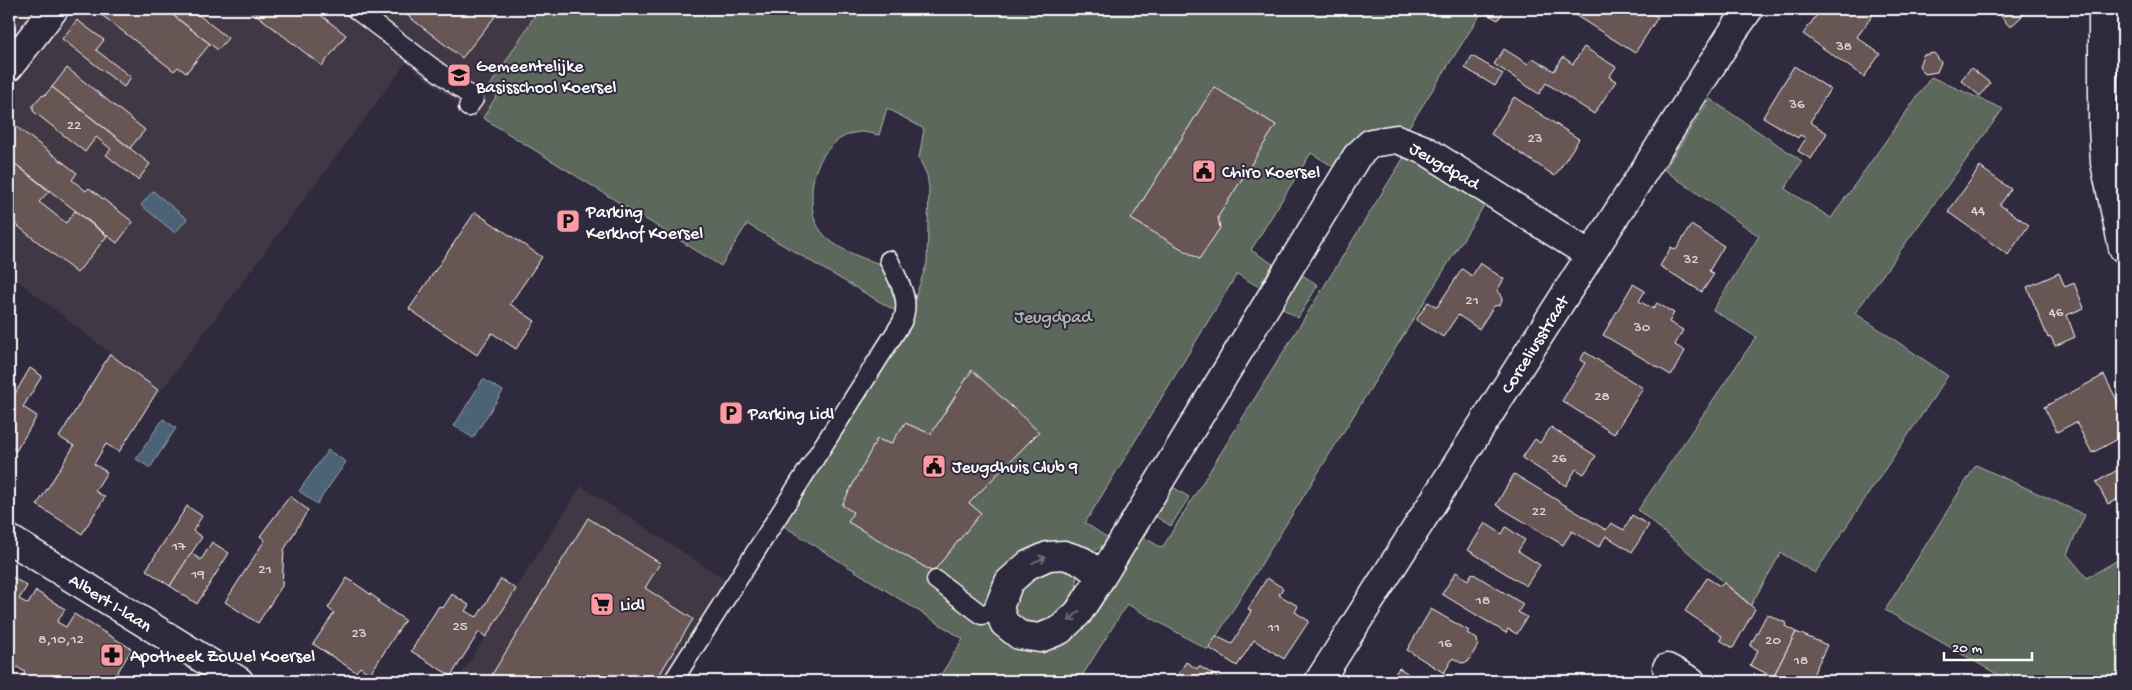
<svg xmlns="http://www.w3.org/2000/svg" width="2132" height="690" viewBox="0 0 2132 690" font-family="'Gochi Hand',sans-serif">
<style>
.built{fill:#403744}
.green{fill:#5c685c;stroke:#aeb4ae}
.water{fill:#4c6277;stroke:#94a1ad}
.building{fill:#675655;stroke:#fff}
.lines{fill:none;stroke-linecap:round;stroke-linejoin:round}
.service-casing{stroke:#fff;stroke-width:21}
.minor-casing{stroke:#fff;stroke-width:31}
.tertiary-casing{stroke:#fff;stroke-width:31}
.service{stroke:#2f2a3d;stroke-width:18}
.minor{stroke:#2f2a3d;stroke-width:28}
.tertiary{stroke:#2f2a3d;stroke-width:28}
.oneway{stroke:#6d6a77}
.labels{text-anchor:middle;stroke-width:4;stroke-linejoin:round;paint-order:stroke}
.number-label{font-size:15px;fill:#d9d5d4}
.poi-label{font-size:18px;fill:#fff;stroke:#2f2a3d;text-anchor:start}
.street-label{font-size:18px;fill:#fff;stroke:#2f2a3d}
.park-label{font-size:18px;fill:#aeb4ae;stroke:#2f2a3d}
</style>
<rect width="100%" height="100%" fill="#2f2a3d"/>
<filter id="ink" filterUnits="userSpaceOnUse"><feTurbulence type="fractalNoise" baseFrequency=".02" numOctaves="2"/><feDisplacementMap in="SourceGraphic" scale="10" xChannelSelector="R" yChannelSelector="G"/><feConvolveMatrix kernelMatrix="1 2 1 2 8 2 1 2 1" color-interpolation-filters="sRGB"/></filter>
<g filter="url(#ink)">
<!-- built -->
<g class="built">
<path d="M9,9H40L9,48Z"/>
<path d="M72,9H539L490,86L499,92L483,118L468,107L457,103L406,63L160,392L14,278L9,286V89Z"/>
<path d="M581,486L729,582L667,681H457Z"/>
</g>
<!-- green -->
<g class="green">
<path d="M539,9H1180L1186,13L1189,9H1484L1407,130L1341,156L1334,167L1311,153L1251,250L1273,264L1259,287L1237,274L1085,523L1108,538C1097,553 1091,555 1075,546L990,601C991,609 989,621 992,628C994,634 1002,639 1006,642C1033,657 1065,650 1084,627L1140,535L1162,548L1406,154L1485,204L1208,650L1127,604L1079,681H937L963,639L779,523L908,318L927,263L929,188L927,175L919,158L924,129L887,108L879,135C874,134 866,132 860,132C830,135 812,166 812,193C812,202 812,215 816,223C828,248 860,257 883,265L899,313L747,224L721,266L483,118L499,92L490,86Z"/>
<path d="M1931,77L2003,109L1855,313L1948,376L1815,573L1781,553L1751,605L1638,510L1756,337L1713,310L1759,236L1664,170L1710,99L1802,161L1785,189L1831,218Z"/>
<path d="M1299,273L1318,285L1298,318L1278,306Z"/>
<path d="M1976,465L2085,515L2067,554L2087,578L2123,557V681H2009L1885,610Z"/>
<path d="M1171,486L1189,497L1171,526L1153,515Z"/>
<path d="M1058,565L1075,571C1086,599 1049,628 1023,623L1013,613C1013,583 1034,576 1058,565Z"/>
</g>
<!-- water -->
<g class="water">
<path d="M153,191L187,219L175,233L141,205Z"/>
<path d="M483,379L503,391L473,438L454,426Z"/>
<path d="M163,419L176,428L150,468L136,459Z"/>
<path d="M328,450L346,462L317,504L299,491Z"/>
</g>
<!-- building -->
<g class="building">
<path d="M9,9H15L9,17Z"/>
<path d="M94,9H165L210,44L186,73L178,67L174,71Z"/>
<path d="M165,9H191L228,38L218,50Z"/>
<path d="M249,9H313L346,35L322,66Z"/>
<path d="M399,9H501L462,58Z"/>
<path d="M1484,9H1505L1498,20L1482,11Z"/>
<path d="M1572,9H1645L1658,17L1635,53L1570,12Z"/>
<path d="M1821,9H1871L1875,12L1857,37L1880,54L1864,77L1803,34Z"/>
<path d="M1997,9H2030L2010,27L1996,10Z"/>
<path d="M77,20L104,40L96,50L131,77L124,87L62,39Z"/>
<path d="M1584,47L1616,67L1609,77L1616,81L1594,114L1546,83L1539,94L1494,64L1504,49L1528,64L1533,58L1554,71L1563,57L1573,64Z"/>
<path d="M1934,53L1941,62L1937,72L1925,74L1919,66L1923,55Z"/>
<path d="M1472,56L1503,74L1495,86L1465,68Z"/>
<path d="M1794,66L1830,89L1810,122L1827,133L1811,159L1798,151L1806,138L1800,135L1798,138L1763,117Z"/>
<path d="M67,68L145,130L130,148L52,87Z"/>
<path d="M1971,68L1990,83L1980,96L1961,80Z"/>
<path d="M52,87L150,164L138,180L106,155L111,149L96,137L85,152L33,111V105L41,96L45,95Z"/>
<path d="M1214,87L1276,125L1218,217L1220,228L1199,259L1131,219Z"/>
<path d="M1514,97L1579,139L1555,176L1491,134Z"/>
<path d="M9,121L77,173L72,180L86,191L89,188L133,222L117,243L9,159Z"/>
<path d="M9,159L49,191L39,202L66,223L75,211L107,236L77,273L9,219Z"/>
<path d="M1980,167L2011,189L2000,205L2029,225L2008,255L1948,212Z"/>
<path d="M475,212L542,257L510,304L535,321L516,349L492,333L477,355L409,309Z"/>
<path d="M1691,225L1724,246L1709,271L1714,274L1702,292L1660,266L1671,247L1676,250Z"/>
<path d="M1480,263L1504,279L1497,291L1501,294L1502,301L1500,305L1494,306L1479,329L1458,315L1443,337L1416,320L1428,302L1437,307L1462,269L1472,276Z"/>
<path d="M2059,273L2065,287L2074,283L2084,308L2067,315L2075,337L2055,346L2051,337L2048,338L2027,287Z"/>
<path d="M1633,284L1645,291L1639,301L1653,309L1657,303L1674,313L1669,322L1683,330L1675,345L1685,351L1671,375L1603,335Z"/>
<path d="M1585,352L1643,388L1614,434L1562,401L1585,363L1580,360Z"/>
<path d="M110,354L158,390L119,452L106,444L94,464L107,472L95,491L105,497L82,534L37,505L74,446L59,437Z"/>
<path d="M30,368L42,376L23,407L37,416L16,451L11,447L9,450V404Z"/>
<path d="M972,370L1039,432L969,503L981,513L933,572L848,522L853,512L842,505L877,439L891,444L905,423L931,434Z"/>
<path d="M2104,375L2120,406L2123,404V431L2118,434L2120,438L2092,453L2076,422L2057,432L2044,407Z"/>
<path d="M1551,427L1596,456L1584,474L1576,469L1566,486L1522,458L1535,439L1540,443Z"/>
<path d="M2123,467V499L2122,497L2108,504L2096,482Z"/>
<path d="M1514,474L1606,530L1611,523L1624,530L1632,515L1649,525L1632,552L1606,536L1599,547L1572,531L1563,545L1496,505Z"/>
<path d="M290,496L308,510L284,550L282,586L258,623L225,602L265,540L260,536Z"/>
<path d="M187,506L202,516L193,531L202,537L170,586L146,570Z"/>
<path d="M588,518L660,563L645,588L693,619L664,667L656,681H488Z"/>
<path d="M1485,523L1502,534L1506,527L1525,540L1518,551L1540,565L1526,586L1468,550Z"/>
<path d="M212,542L229,553L197,604L170,586L191,553L201,560Z"/>
<path d="M1456,572L1468,580L1472,573L1523,604L1518,612L1527,617L1517,634L1508,629L1506,633L1442,594Z"/>
<path d="M9,575L27,586L19,599L28,604L36,591L65,609L57,622L66,627L74,614L132,649L112,681H40L35,679L32,681L23,676L25,672L9,662Z"/>
<path d="M347,578L379,600L378,602L405,620L370,674L360,667L356,672L313,644L334,613L328,608Z"/>
<path d="M1267,578L1283,588L1279,595L1298,606L1295,612L1309,621L1284,659L1254,640L1237,666L1209,648L1216,636L1232,644L1251,611L1248,609Z"/>
<path d="M1707,578L1720,586L1724,583L1755,609L1733,648L1720,640L1722,636L1685,611Z"/>
<path d="M501,579L516,589L486,637L479,632L451,676L411,651L439,606L443,608L452,594L469,605L465,611L477,617Z"/>
<path d="M1431,609L1469,631L1467,633L1477,639L1478,645L1468,662L1461,663L1453,658L1444,673L1407,650Z"/>
<path d="M1767,614L1786,623L1785,626L1796,632L1773,677L1750,665L1758,650L1750,646Z"/>
<path d="M1796,632L1827,645L1812,677L1805,674L1801,681H1782L1773,677Z"/>
<path d="M1186,662L1197,669L1199,666L1224,681H1184L1177,676Z"/>
<path d="M1399,668L1420,681H1390Z"/>
</g>
<g class="lines">
<!-- service casing -->
<g class="service-casing">
<g id="service">
<path d="M355,9L474,99L468,107"/>
<path d="M936,580L982,615L1000,611"/>
<path d="M673,681L902,322C912,299 898,281 889,260"/>
</g>
</g>
<!-- minor casing -->
<g class="minor-casing">
<g id="minor">
<path d="M2103,9V126L2105,163L2123,248"/>
<path d="M1102,576L1082,561L1064,555L1048,556L1028,565L1009,582L999,607L1004,623L1019,635L1040,638L1060,630L1078,613L1102,576L1357,156L1371,143L1397,139L1425,150L1590,255"/>
<path d="M1667,668L1691,681"/>
<path d="M1319,681L1732,33L1749,9"/>
</g>
</g>
<!-- tertiary casing -->
<g class="tertiary-casing">
<g id="tertiary">
<path d="M9,67L54,9"/>
<path d="M9,539L239,681"/>
</g>
</g>
<!-- service -->
<use href="#service" class="service"/>
<!-- minor -->
<use href="#minor" class="minor"/>
<!-- tertiary -->
<use href="#tertiary" class="tertiary"/>
</g>
<!-- one-way arrows -->
<defs><path id="oneway-shaft" d="M-6 0H5M1.5-3L5.5 0L1.5 3" fill="none" stroke-width="1.6" stroke-linecap="round" stroke-linejoin="round" transform="scale(1.25)"/></defs>
<g class="oneway">
<use href="#oneway-shaft" transform="translate(1039 560) rotate(-23)"/>
<use href="#oneway-shaft" transform="translate(1074 616) rotate(135)"/>
</g>
</g>
<!-- icons -->
<defs>
<g id="school-square" transform="scale(1.25)"><rect x="-9" y="-9" width="18" height="18" rx="4" fill="#ff9aa2" stroke="#2f2a3d"/><path d="M0-5L7-2L0 1L-7-2ZM-4 1L0 2.5L4 1V4Q0 6-4 4Z" fill="#111"/></g>
<g id="civic-square" transform="scale(1.25)"><rect x="-9" y="-9" width="18" height="18" rx="4" fill="#ff9aa2" stroke="#2f2a3d"/><path d="M-.6-6.5H3V-4.5H.6V-3L4-1V1h2V6H-6V1h2V-1L-.6-3ZM-1.2 2.5V6h2.4V2.5Z" fill="#111"/></g>
<g id="parking-square" transform="scale(1.25)"><rect x="-9" y="-9" width="18" height="18" rx="4" fill="#ff9aa2" stroke="#2f2a3d"/><path d="M-3.5-5.5H1a3.5 3.5 0 0 1 0 7H-1V5.5H-3.5ZM-1-3.4V-.6H.8a1.4 1.4 0 0 0 0-2.8Z" fill="#111"/></g>
<g id="supermarket-square" transform="scale(1.25)"><rect x="-9" y="-9" width="18" height="18" rx="4" fill="#ff9aa2" stroke="#2f2a3d"/><path d="M-6-5.5h2.5l.6 2H6L4.5 2H-2.5L-4.4-4H-6ZM-1.5 3.2a1.3 1.3 0 1 0 .1 0ZM3 3.2a1.3 1.3 0 1 0 .1 0Z" fill="#111"/></g>
<g id="pharmacy-square" transform="scale(1.25)"><rect x="-9" y="-9" width="18" height="18" rx="4" fill="#ff9aa2" stroke="#2f2a3d"/><path d="M-2-6h4v4h4v4h-4v4h-4v-4h-4v-4h4Z" fill="#111"/></g>
</defs>
<g fill-rule="evenodd">
<use href="#school-square" x="459" y="75"/>
<use href="#civic-square" x="1204" y="171"/>
<use href="#parking-square" x="568" y="221"/>
<use href="#parking-square" x="731" y="413"/>
<use href="#civic-square" x="934" y="466"/>
<use href="#supermarket-square" x="602" y="604"/>
<use href="#pharmacy-square" x="112" y="655"/>
</g>
<g class="labels">
<!-- number labels -->
<g class="number-label">
<text x="1844" y="50">38</text>
<text x="1797" y="108">36</text>
<text x="74" y="129">22</text>
<text x="1535" y="142">23</text>
<text x="1978" y="214">44</text>
<text x="1691" y="263">32</text>
<text x="1472" y="304">21</text>
<text x="2056" y="316">46</text>
<text x="1642" y="331">30</text>
<text x="1602" y="400">28</text>
<text x="1559" y="462">26</text>
<text x="1539" y="515">22</text>
<text x="179" y="550">17</text>
<text x="265" y="573">21</text>
<text x="198" y="578">19</text>
<text x="1483" y="604">18</text>
<text x="460" y="630">25</text>
<text x="1274" y="631">11</text>
<text x="359" y="637">23</text>
<text x="61" y="643">8,10,12</text>
<text x="1773" y="644">20</text>
<text x="1445" y="647">16</text>
<text x="1801" y="664">18</text>
</g>
<!-- poi labels -->
<g class="poi-label">
<text x="476" y="71">Gemeentelijke<tspan x="476" dy="21">Basisschool Koersel</tspan></text>
<text x="1222" y="177">Chiro Koersel</text>
<text x="586" y="217">Parking<tspan x="586" dy="21">Kerkhof Koersel</tspan></text>
<text x="748" y="419">Parking Lidl</text>
<text x="952" y="472">Jeugdhuis Club 9</text>
<text x="620" y="610">Lidl</text>
<text x="130" y="661">Apotheek ZoWel Koersel</text>
</g>
<!-- street labels -->
<g class="street-label">
<text transform="translate(1445 165) rotate(30)" y="6">Jeugdpad</text>
<text transform="translate(1534 344) rotate(-58)" y="6">Corceliusstraat</text>
<text transform="translate(111 602) rotate(32)" y="6">Albert I-laan</text>
</g>
<!-- park labels -->
<g class="park-label">
<text x="1053" y="322">Jeugdpad</text>
</g>
</g>
<!-- margin -->
<rect width="2132" height="690" fill="none" stroke="#2f2a3d" stroke-width="30"/>
<rect x="15" y="15" width="2102" height="660" fill="none" stroke="#fff" stroke-width="2" filter="url(#ink)"/>
<!-- scale -->
<path d="M1944 652v8h88v-8" fill="none" stroke="#ffffff" stroke-width="2.5"/>
<text x="1952" y="652" font-size="15" fill="#ffffff" stroke="#2f2a3d" stroke-width="4" paint-order="stroke">20 m</text>
</svg>
